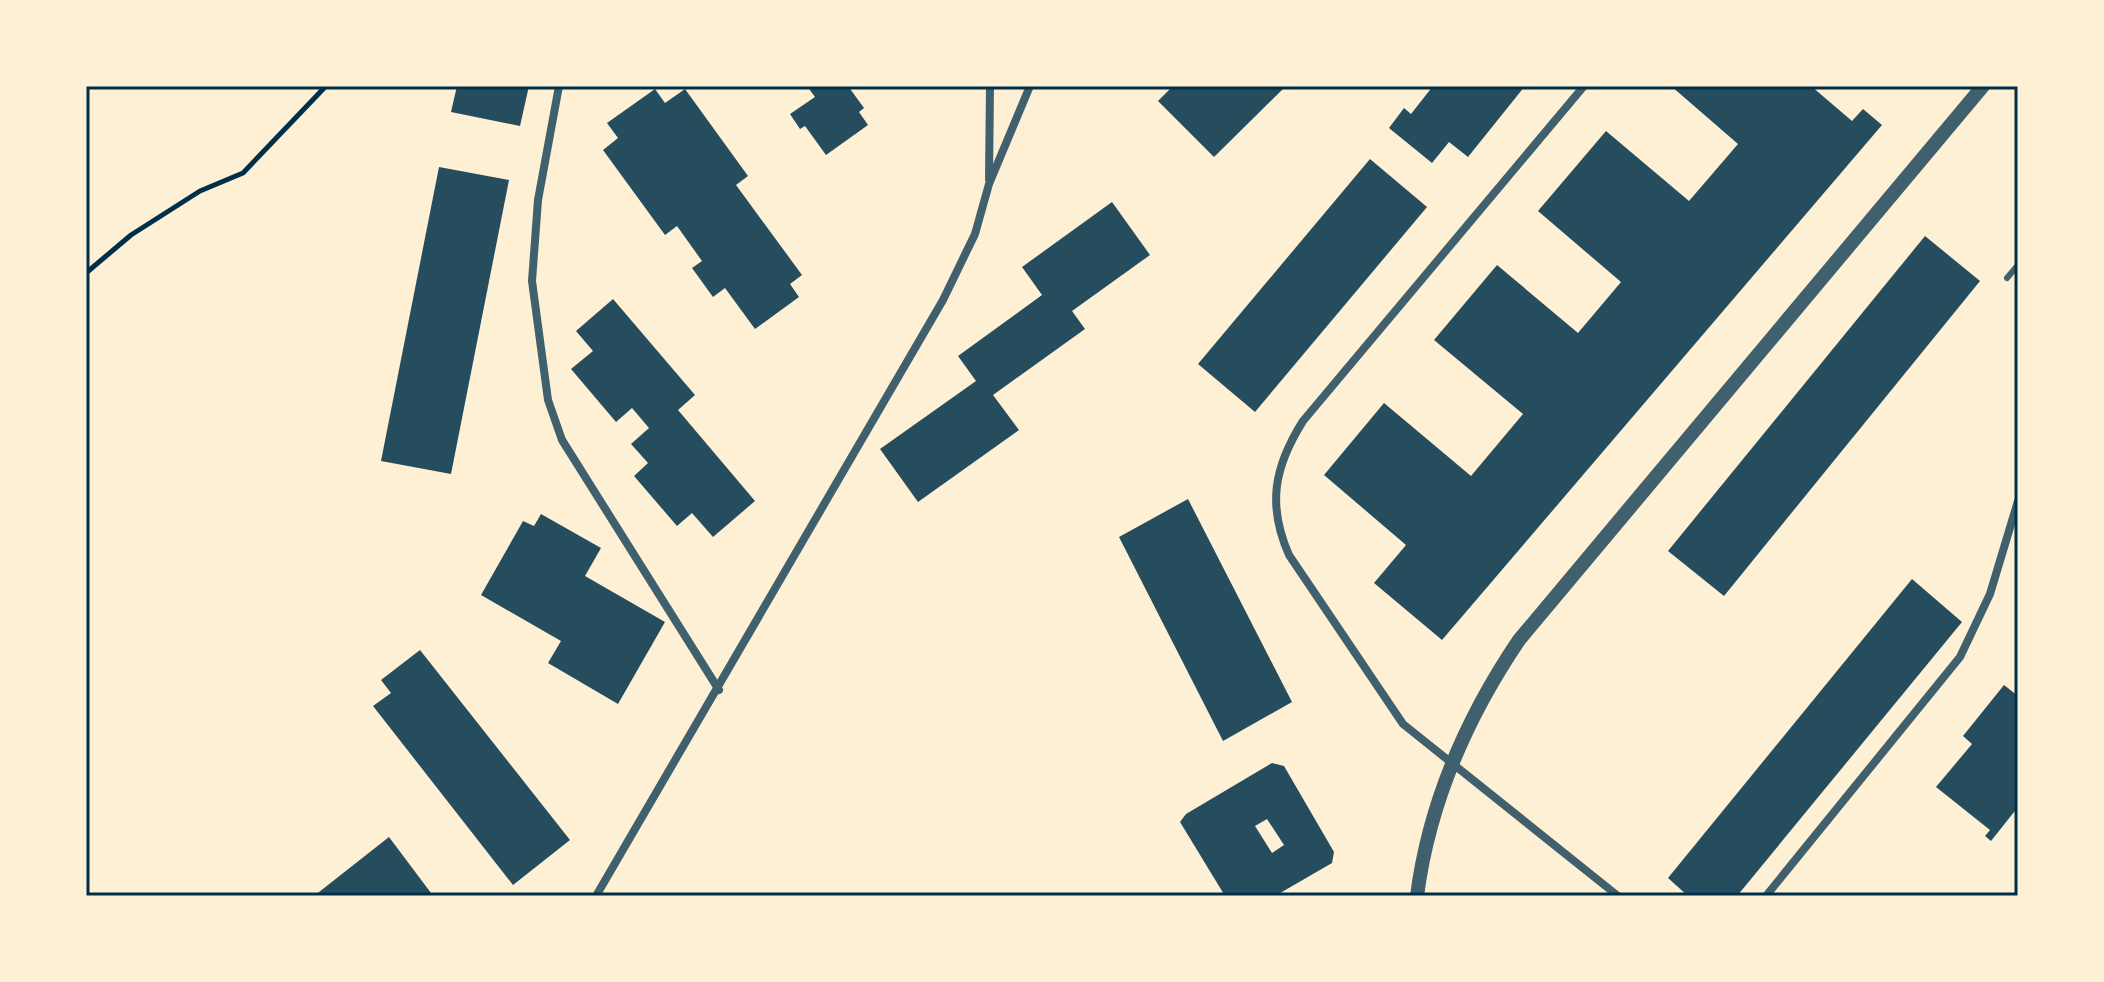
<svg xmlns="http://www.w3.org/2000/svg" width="2104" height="982" viewBox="0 0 2104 982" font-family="'Golos Text',sans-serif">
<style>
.building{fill:#264d5e;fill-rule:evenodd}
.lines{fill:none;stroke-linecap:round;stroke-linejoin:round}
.path{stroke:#003049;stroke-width:5}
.service{stroke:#3f606c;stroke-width:6}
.minor{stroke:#3f606c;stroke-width:8}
.tertiary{stroke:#3f606c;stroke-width:14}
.neatline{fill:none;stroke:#003049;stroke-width:3}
</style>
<rect width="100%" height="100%" fill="#fdf0d5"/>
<!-- building -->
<g class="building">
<path d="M457,86H529L520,126L451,112Z"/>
<path d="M807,86H848L864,108L859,112L868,125L826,155L805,126L800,129L790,114L815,97Z"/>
<path d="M1173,86H1286L1214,157L1158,101Z"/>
<path d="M1433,86H1525L1468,157L1449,142L1432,163L1389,128L1404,108L1411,114Z"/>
<path d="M1671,86H1811L1852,121L1863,109L1882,125L1442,640L1374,583L1406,545L1324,475L1384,403L1471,476L1523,414L1434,340L1497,265L1578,333L1621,282L1538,211L1606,131L1689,201L1738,144Z"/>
<path d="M655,89L665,103L685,89L748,176L736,185L802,275L790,284L799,297L755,329L725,288L713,297L692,268L702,261L677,226L665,235L603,150L618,138L607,123Z"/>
<path d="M1370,159L1427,207L1255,412L1198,364Z"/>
<path d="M439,167L509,180L451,474L381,461Z"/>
<path d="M1112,202L1150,255L1072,311L1085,329L993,395L1019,430L918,502L880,449L976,381L958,356L1042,295L1022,267Z"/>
<path d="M1925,236L1980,281L1724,596L1668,551Z"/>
<path d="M613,299L695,395L678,410L755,501L713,537L692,513L677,526L634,476L648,463L631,444L649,428L632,408L616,422L571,369L593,351L576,331Z"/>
<path d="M1188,499L1292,702L1223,741L1119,537Z"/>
<path d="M541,514L601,548L585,576L665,622L618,704L548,663L561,641L481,595L523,521L534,526Z"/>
<path d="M1912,579L1962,622L1737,896H1688L1668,878Z"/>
<path d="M420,650L570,840L513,885L373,706L391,693L381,680Z"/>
<path d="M2004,685L2018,696V807L1991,841L1985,836L1990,830L1936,787L1972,744L1963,736Z"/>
<path d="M1272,763L1284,766L1334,852L1332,863L1275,896H1225L1180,822L1186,814ZM1267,819L1284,845L1272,853L1255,826Z"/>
<path d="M389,837L431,893L426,896H314Z"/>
</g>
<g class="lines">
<!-- path -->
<path class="path" d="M86,273L131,235L200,191L243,173L326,86"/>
<!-- service -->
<path class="service" d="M2007,278L2018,265"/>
<!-- minor -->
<g class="minor">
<path d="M559,86L538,200L532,281L548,400L562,440L719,690"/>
<path d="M1584,86L1303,421C1274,467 1267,505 1289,555L1403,724L1618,896"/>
<path d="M989,179L990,86"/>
<path d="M596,896L943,300L975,234L989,184L1030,86"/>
<path d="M1766,896L1960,657L1990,594L2018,501"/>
</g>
<!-- tertiary -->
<path class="tertiary" d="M1417,896C1429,803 1467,717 1519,640L1983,86"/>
</g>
<!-- border -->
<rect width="2104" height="982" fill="none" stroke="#fdf0d5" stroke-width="176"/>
<rect x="88" y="88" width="1928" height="806" class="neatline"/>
</svg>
